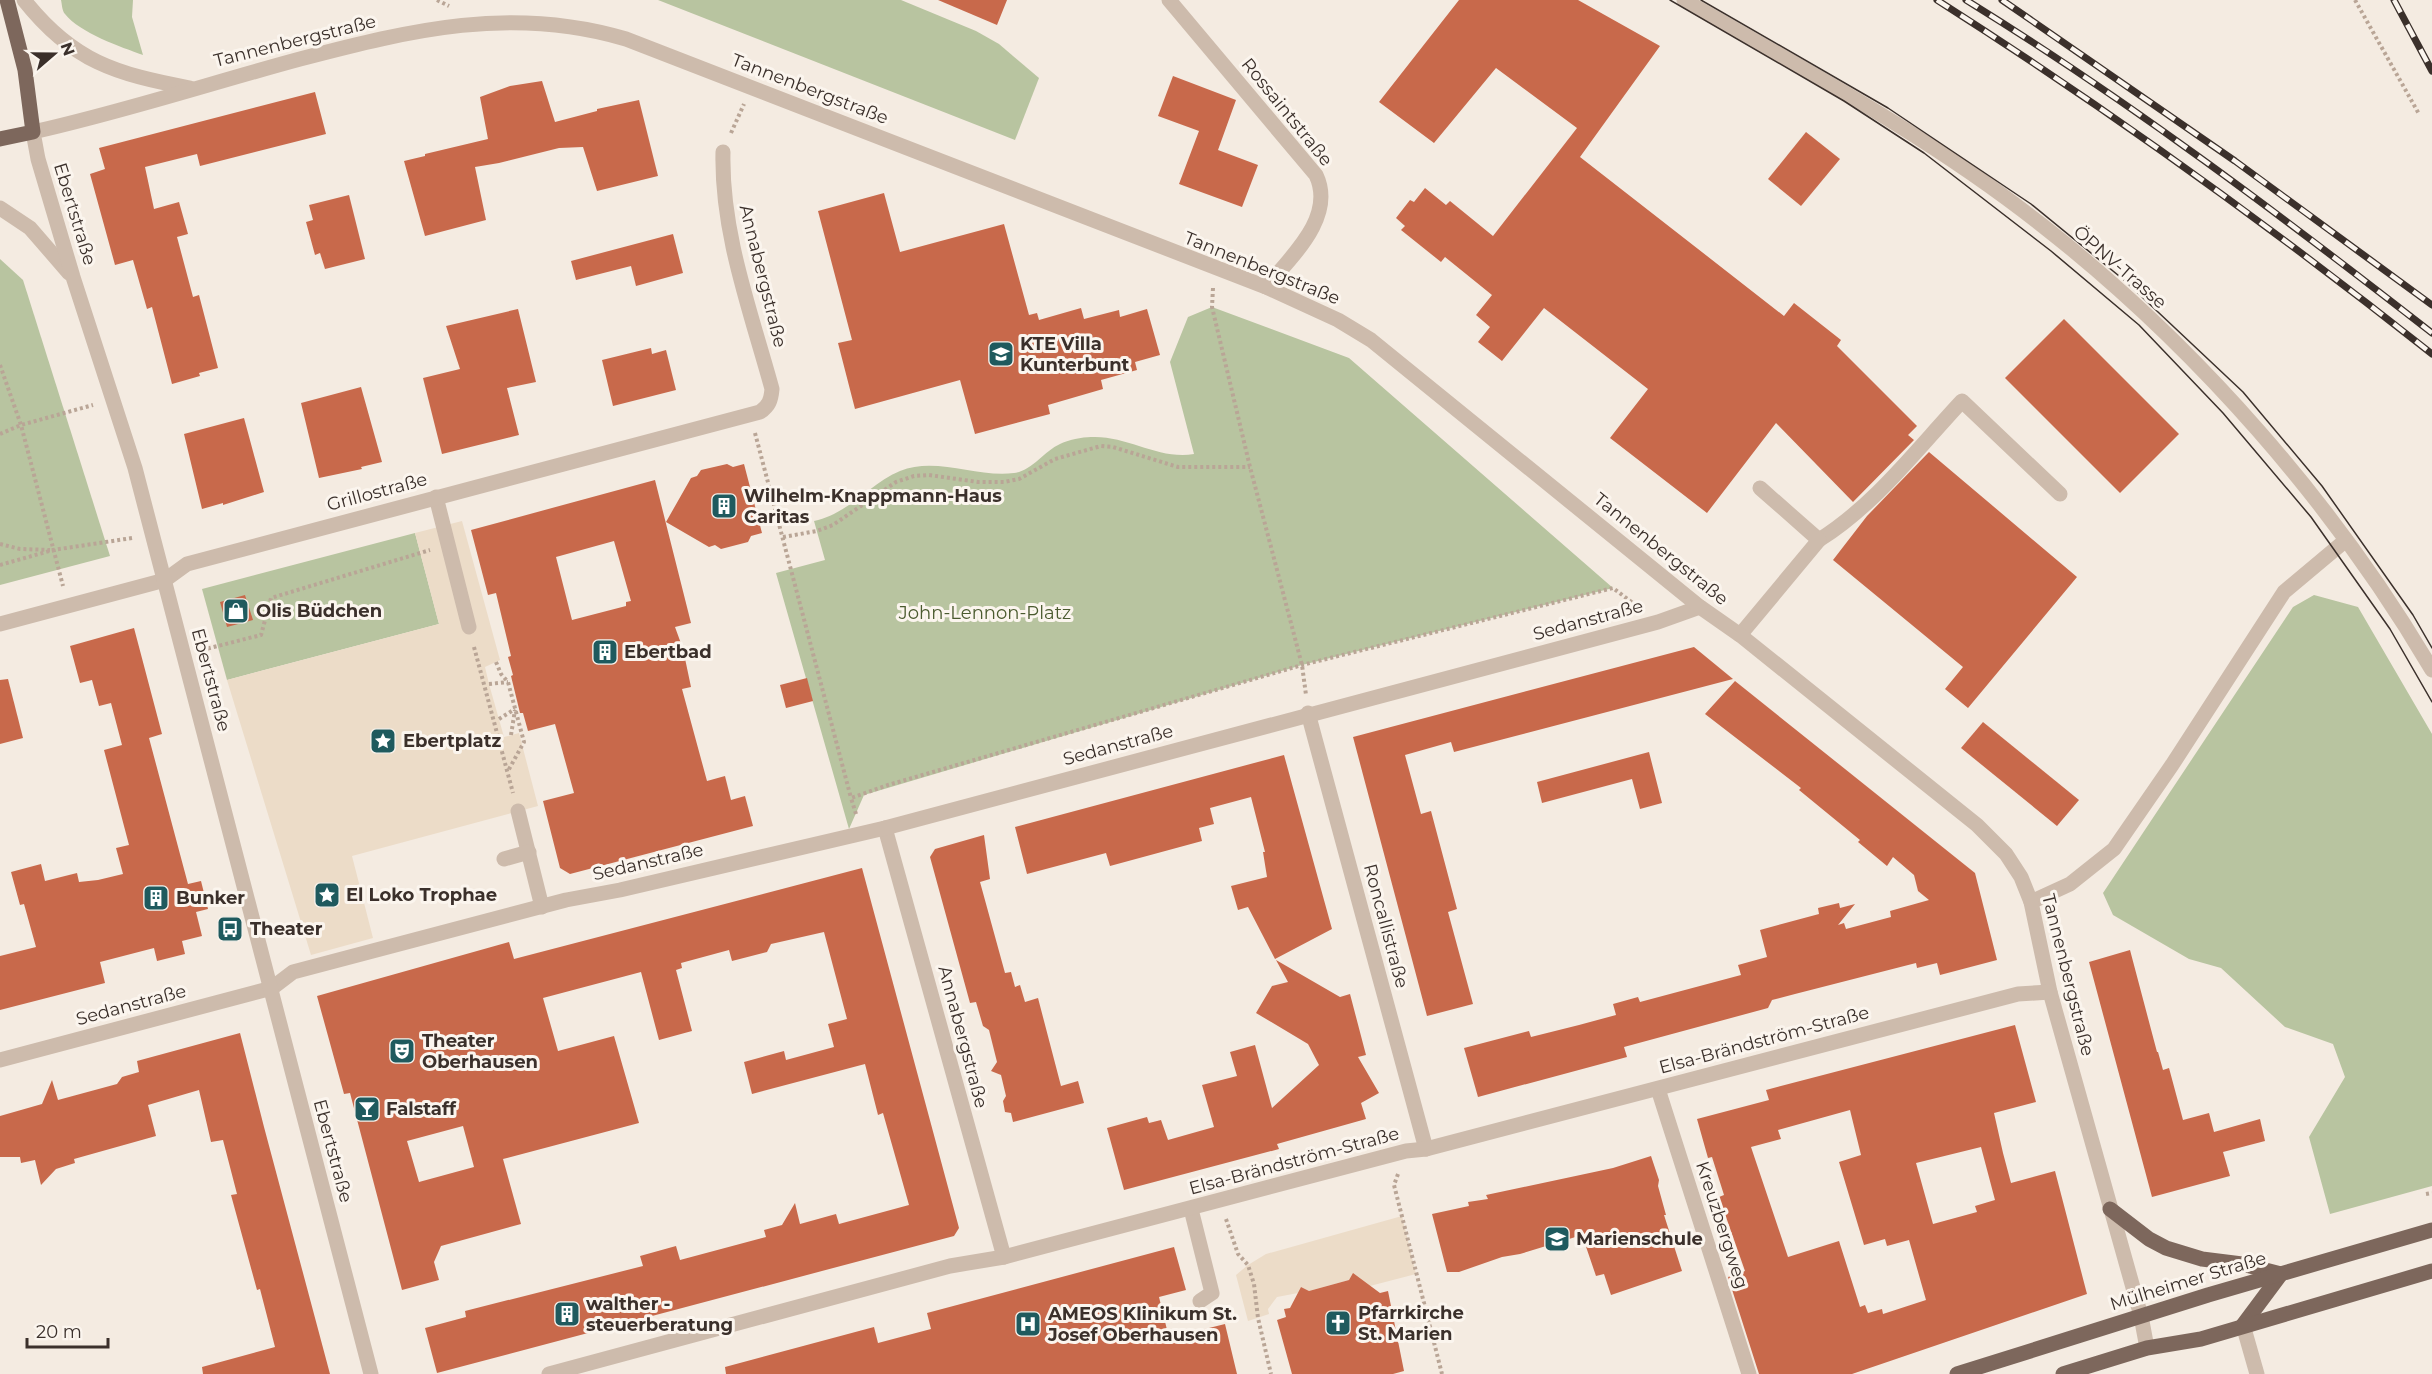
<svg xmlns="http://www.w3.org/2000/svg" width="2432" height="1374" viewBox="0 0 2432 1374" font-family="Montserrat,sans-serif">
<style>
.green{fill:#b8c4a0}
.plaza{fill:#ecdcc8}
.building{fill:#c8694b;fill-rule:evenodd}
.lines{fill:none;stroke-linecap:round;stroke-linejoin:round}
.path{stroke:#b9a596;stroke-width:4;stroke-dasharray:3 3;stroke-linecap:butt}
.minor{stroke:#cdbbac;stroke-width:15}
.major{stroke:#7d675c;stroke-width:15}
.tram{stroke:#3b302b;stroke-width:1.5}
.rail-casing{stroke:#3b302b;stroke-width:7}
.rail{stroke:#fbf5ee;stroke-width:4.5;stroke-dasharray:14;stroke-linecap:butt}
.labels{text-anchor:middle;stroke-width:6;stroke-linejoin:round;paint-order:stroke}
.street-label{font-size:18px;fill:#3b302b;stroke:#fbf5ee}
.poi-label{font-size:18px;font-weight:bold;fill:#3b302b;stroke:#fbf5ee;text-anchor:start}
.park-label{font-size:18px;fill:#4a5a2e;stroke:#fbf5ee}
</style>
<rect width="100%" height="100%" fill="#f4ebe1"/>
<!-- green -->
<g class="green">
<path d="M61,0H133L132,17L143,55C121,47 80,33 65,14C62,11 62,4 61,0Z"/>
<path d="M658,0H901L976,31L999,44L1039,78L1015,140Z"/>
<path d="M0,259L23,280L110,556L0,585Z"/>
<path d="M1212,307L1349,358L1613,588L1302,665L864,795L849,829L776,573L825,560L814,521C850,513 869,484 900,471C936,456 977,478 1014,473C1032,471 1044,451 1060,444C1068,440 1082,437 1091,437C1127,435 1158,460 1194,454L1170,362L1188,317Z"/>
<path d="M415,533L439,624L227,680L202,589Z"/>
<path d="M2314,595L2358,607L2432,734V1186L2330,1214L2309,1137L2345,1077L2333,1044L2285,1027L2221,968L2189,959L2113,915L2103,893L2293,607Z"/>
</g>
<!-- plaza -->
<g class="plaza">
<path d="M462,521L500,660L485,667L489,684L504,737L519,733L538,806L352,856L373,938L311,955L227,680L439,624L415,533Z"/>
<path d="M1402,1216L1416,1274L1366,1287L1353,1274L1349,1280L1309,1291L1301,1287L1298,1293L1277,1297L1268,1309L1269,1314L1248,1321L1236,1275L1248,1265L1266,1254Z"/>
</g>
<!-- building -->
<g class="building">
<path d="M938,0H1007L997,25Z"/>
<path d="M1459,0H1578L1660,46L1580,157L1784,316L1794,303L1841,340L1837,346L1917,426L1908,435L1914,440L1853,502L1776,423L1707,513L1610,438L1648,389L1544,308L1502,361L1478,342L1490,327L1476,315L1492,295L1445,257L1441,262L1401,230L1405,226L1396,218L1410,200L1414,202L1425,188L1446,205L1450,201L1493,236L1577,128L1496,68L1434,143L1379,102Z"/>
<path d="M1173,76L1236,100L1218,150L1258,165L1242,207L1179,184L1199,131L1158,116Z"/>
<path d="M542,81L555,122L597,111V109L639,100L658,176L597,191L583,147L559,148L499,163L475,167L486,220L425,236L404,161L425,156V154L488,139L480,97L510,86Z"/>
<path d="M315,92L326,134L200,166L197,154L145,167L154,209L179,202L188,234L177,237L193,297L199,295L218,368L199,373L200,376L172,384L152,307L147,309L133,260L115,265L90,174L105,169L99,148Z"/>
<path d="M1806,132L1840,159L1801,206L1768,179Z"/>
<path d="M884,193L900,252L1004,224L1029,315L1037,313L1039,320L1081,308L1084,319L1119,310L1120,317L1147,309L1160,355L1135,362L1137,370L1101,380L1103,389L1048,405L1050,414L975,434L960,380L855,409L838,343L852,340L818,211Z"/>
<path d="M349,195L365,259L325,269L320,253L315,255L306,222L313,220L309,205Z"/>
<path d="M673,234L683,273L636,286L631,266L576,280L571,261Z"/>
<path d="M518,309L536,382L507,388L519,435L442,454L423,378L460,369L446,326Z"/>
<path d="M2064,319L2179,434L2120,493L2005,378Z"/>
<path d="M651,348L652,354L666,350L676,390L613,406L602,360Z"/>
<path d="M361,387L382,462L361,467L362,469L319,478L301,403Z"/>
<path d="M244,418L264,492L223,505V503L202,509L184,434Z"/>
<path d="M1929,452L2077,577L1968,708L1945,689L1963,667L1833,560L1867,516Z"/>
<path d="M727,464L733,467L744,464L762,533L751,536L748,542L721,549L715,545L709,547L666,522L691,478L697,476L701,470Z"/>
<path d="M655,480L691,623L675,627L683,649L691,687L682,689L707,781L725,776L731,800L745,796L753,826L570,874L560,868L543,801L574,793L555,724L528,731L523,713H520L511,676L513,675L508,657L511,656L496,593L488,595L471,530ZM614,541L631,601L626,602V606L572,620L556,557Z"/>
<path d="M245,595L253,620L227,627L220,602Z"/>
<path d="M134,628L162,734L149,738L188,884L201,881L208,909L196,912L202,936L182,941L185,954L157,961L154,948L100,962L105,983L0,1010V956L36,947L24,904L20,905L11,872L41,864L45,881L77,873L79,882L98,880L123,874L116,848L129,845L104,750L122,745L111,703L99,706L92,680L80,683L70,646Z"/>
<path d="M1694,647L1733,679L1454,752L1451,742L1405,755L1421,814L1431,811L1457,909L1448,912L1473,1004L1427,1016L1353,737Z"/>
<path d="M807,678L813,701L786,708L780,685Z"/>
<path d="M8,679L23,738L0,744V680Z"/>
<path d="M1735,681L1975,873L1997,960L1940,975L1937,963L1917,968L1916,963L1795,994L1772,1000L1768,1008L1624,1047L1627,1057L1478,1097L1464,1048L1529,1031L1531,1037L1579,1025L1616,1015L1613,1004L1638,997L1640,1002L1741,975L1738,965L1767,957L1760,930L1819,914L1818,908L1839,903L1840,908L1855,904L1838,925L1844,923L1846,929L1891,917L1890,911L1929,900L1918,891L1914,875L1893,857L1887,866L1858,842L1860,840L1799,790L1801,788L1705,714Z"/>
<path d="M1983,722L2079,800L2057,826L1961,748Z"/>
<path d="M1649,752L1662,803L1640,809L1632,779L1542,803L1537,782Z"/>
<path d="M1284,755L1332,929L1275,959L1248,907L1238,910L1231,886L1267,877L1263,852H1265L1251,797L1210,808L1214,824L1199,828L1202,841L1110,866L1106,853L1027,874L1015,827Z"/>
<path d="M984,835L990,879L980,882L1005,973L1011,972L1015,987L1020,985L1025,1002L1038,998L1061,1086L1078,1081L1084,1103L1013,1122L1011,1113L1005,1112L1003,1101L1006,1096L1001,1075L991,1071L997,1062L989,1030L983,1026L976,1002L970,1003L930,857L935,849Z"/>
<path d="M862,868L959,1228L954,1236L437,1373L425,1328L466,1317L465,1311L643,1266L640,1256L676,1246L680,1260L766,1237L764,1230L782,1225L795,1203L800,1224L836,1214L839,1224L909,1205L883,1113L878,1115L865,1064L752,1094L744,1062L784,1051L786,1060L834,1047L828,1024L847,1019L824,932L771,944L767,952L732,961L729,950L681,963L682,968L676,970L692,1031L659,1040L641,972L543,998L558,1051L614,1036L639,1123L503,1159L521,1224L441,1246L434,1262L439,1280L402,1290L350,1093L344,1094L317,996L509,942L514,959ZM463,1126L474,1167L419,1182L407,1141Z"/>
<path d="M2130,950L2157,1052H2158L2163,1070L2169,1068L2183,1120L2209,1113L2214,1132L2260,1119L2265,1141L2223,1152L2230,1176L2152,1197L2089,962Z"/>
<path d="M1276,960L1340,997L1350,994L1366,1055L1358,1057L1379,1093L1361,1103L1366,1119L1277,1144L1279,1149L1124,1190L1107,1128L1147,1117L1149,1123L1161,1120L1168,1140L1214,1127L1202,1085L1237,1076L1230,1052L1255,1045L1272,1108L1319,1065L1308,1044L1256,1013L1272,986L1288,982Z"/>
<path d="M2015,1025L2036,1102L1994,1113L2003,1153L2011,1183L2055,1171L2087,1294L1852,1374H1759L1728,1277L1745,1271L1719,1197L1724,1195L1712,1157L1708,1158L1697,1119L1769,1100L1766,1090ZM1850,1110L1861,1155L1839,1162L1864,1245L1885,1239L1887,1246L1909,1240L1926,1300L1883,1314L1882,1309L1868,1313L1865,1305L1860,1307L1839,1241L1788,1257L1751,1147L1781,1139L1778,1130ZM1981,1147L1995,1200L1975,1206L1977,1212L1933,1224L1916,1163Z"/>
<path d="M240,1033L264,1127L330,1374H203L202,1367L275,1347L260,1289L257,1290L231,1195L237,1194L223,1140L211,1142L199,1090L148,1105L156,1136L74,1159L75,1163L56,1169L41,1185L35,1160L21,1163L20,1157H0V1116L42,1104L52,1080L58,1100L117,1084L122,1077L139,1072L137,1061Z"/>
<path d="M1651,1156L1659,1180L1658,1186L1666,1215H1664L1682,1271L1611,1295L1604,1274L1596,1276L1582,1235L1520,1254L1502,1257L1459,1272H1447L1432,1214L1469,1206L1468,1202L1488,1199L1486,1195L1613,1168Z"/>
<path d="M1174,1247L1186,1290L1159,1297L1169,1338L1225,1324L1237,1374H726L725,1367L874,1327L878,1343L931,1329L927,1313Z"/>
<path d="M1353,1273L1380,1293L1388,1291L1404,1371L1393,1374H1292L1277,1320L1286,1317L1284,1309L1290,1308L1301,1287L1309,1291L1349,1280Z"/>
</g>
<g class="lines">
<!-- path -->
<g class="path">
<path d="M437,0L449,6"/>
<path d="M2355,0L2419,114"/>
<path d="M731,133L744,104"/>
<path d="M1213,288L1212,307L1250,467L1302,665L1306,695"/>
<path d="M0,365L21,425L63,586"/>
<path d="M755,433L851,798"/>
<path d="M0,434L21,425L93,405"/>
<path d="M783,537L817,531L833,525L896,482L914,476L929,475L978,482H1004L1019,479L1055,459L1101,446L1113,447L1178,467H1250"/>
<path d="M0,544L20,549L50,550"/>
<path d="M0,565L53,550L132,538"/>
<path d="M474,647L513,793"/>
<path d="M202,650L261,635L271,598L430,550"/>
<path d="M496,662L501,674L508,682L524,742L508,771"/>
<path d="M489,684L508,682"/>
<path d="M499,719L515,709"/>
<path d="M511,735L515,710"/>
<path d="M856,814L851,798L888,785L1302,665L1613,588L1638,607"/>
<path d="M1398,1174L1394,1185L1442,1374"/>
<path d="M2426,1194L2432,1193"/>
<path d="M1226,1219L1238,1254L1248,1265L1254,1284L1258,1318L1271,1374"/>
</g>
<!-- minor -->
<g class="minor">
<path d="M24,0C73,62 116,74 190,88"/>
<path d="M1169,0L1316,175C1336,217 1291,257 1266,287"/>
<path d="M1684,0C1807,71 1932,138 2043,226C2196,346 2334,503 2432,670"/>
<path d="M0,208L30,228L69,273"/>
<path d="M436,497L469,627"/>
<path d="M1819,540C1875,505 1917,449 1962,401L2060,494"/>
<path d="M0,624L165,580L187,564L760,412C769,406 771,400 772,389C751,312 721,233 723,152"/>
<path d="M1740,635L1819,540L1760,488"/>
<path d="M1308,713L1426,1149"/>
<path d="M518,811L542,907"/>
<path d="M885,828L1004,1257"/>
<path d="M504,859L529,852"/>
<path d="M2031,902L2070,884L2114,849L2172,765L2284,592L2346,540"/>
<path d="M0,1060L272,988L293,972L566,900L620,890L885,828L1658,622L1700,607"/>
<path d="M1658,1089L1749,1374"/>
<path d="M1191,1209L1212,1293L1200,1301"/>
<path d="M2243,1325L2257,1374"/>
<path d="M371,1374L135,468L73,277L38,159L33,132C123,112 211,83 300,59C411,30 512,5 626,39L1266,287L1338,320L1371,340L1700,607L1740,635L1977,825L2006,854L2021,877L2031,902L2050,992L2141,1316L2147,1348"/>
<path d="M549,1374L950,1266L1004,1257L1406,1151L1426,1149L2018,994L2050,992"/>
</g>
<!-- major -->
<g class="major">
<path d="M0,139L33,132L25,70L7,0"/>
<path d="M2110,1209L2149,1239L2166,1248L2202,1259L2242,1264L2281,1274"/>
<path d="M2243,1325L2281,1274"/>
<path d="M1957,1374L2208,1295L2432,1230"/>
<path d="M2063,1374L2147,1348L2201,1339L2432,1271"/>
</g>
<!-- tram -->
<g class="tram">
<path d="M1670,0L1844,101L1924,153L2051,251L2139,325L2223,413L2311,517L2390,629L2432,702"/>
<path d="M1701,0L1888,108L2031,204L2124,280L2243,392L2322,486L2413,615L2432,648"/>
</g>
<!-- rail casing -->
<g class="rail-casing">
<g id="rail">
<path d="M1937,0C2108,109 2273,228 2432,354"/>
<path d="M1966,0C2128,100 2282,216 2432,333"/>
<path d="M2002,0L2235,161L2432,305"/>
<path d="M2394,0L2432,71"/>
</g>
</g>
<!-- rail -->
<use href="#rail" class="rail"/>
</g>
<!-- icons -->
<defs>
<g id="school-square" transform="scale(1.35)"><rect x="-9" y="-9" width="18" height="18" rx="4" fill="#1f5a5e" stroke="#fbf5ee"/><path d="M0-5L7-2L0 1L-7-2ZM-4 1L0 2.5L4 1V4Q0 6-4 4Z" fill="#fff"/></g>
<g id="building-square" transform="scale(1.35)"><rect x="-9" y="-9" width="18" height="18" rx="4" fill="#1f5a5e" stroke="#fbf5ee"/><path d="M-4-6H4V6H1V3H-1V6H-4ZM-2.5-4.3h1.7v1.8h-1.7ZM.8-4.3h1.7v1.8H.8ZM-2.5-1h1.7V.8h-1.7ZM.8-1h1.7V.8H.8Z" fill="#fff"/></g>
<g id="shop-square" transform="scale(1.35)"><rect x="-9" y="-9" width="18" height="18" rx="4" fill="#1f5a5e" stroke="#fbf5ee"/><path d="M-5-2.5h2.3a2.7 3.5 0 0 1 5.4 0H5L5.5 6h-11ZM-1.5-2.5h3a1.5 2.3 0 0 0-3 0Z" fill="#fff"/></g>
<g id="sight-square" transform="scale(1.35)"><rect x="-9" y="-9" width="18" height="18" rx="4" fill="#1f5a5e" stroke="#fbf5ee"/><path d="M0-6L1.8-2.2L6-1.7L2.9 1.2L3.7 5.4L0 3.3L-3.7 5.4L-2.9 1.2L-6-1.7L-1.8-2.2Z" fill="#fff"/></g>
<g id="bus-square" transform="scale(1.35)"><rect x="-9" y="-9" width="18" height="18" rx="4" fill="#1f5a5e" stroke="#fbf5ee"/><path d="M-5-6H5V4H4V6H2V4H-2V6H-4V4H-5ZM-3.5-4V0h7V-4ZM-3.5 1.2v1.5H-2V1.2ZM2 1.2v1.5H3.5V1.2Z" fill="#fff"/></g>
<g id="theatre-square" transform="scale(1.35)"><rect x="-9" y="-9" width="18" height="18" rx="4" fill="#1f5a5e" stroke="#fbf5ee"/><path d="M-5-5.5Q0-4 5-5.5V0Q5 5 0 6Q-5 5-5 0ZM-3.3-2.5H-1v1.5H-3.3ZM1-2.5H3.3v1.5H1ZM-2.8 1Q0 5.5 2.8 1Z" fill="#fff"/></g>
<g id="bar-square" transform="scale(1.35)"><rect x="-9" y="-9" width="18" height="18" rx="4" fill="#1f5a5e" stroke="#fbf5ee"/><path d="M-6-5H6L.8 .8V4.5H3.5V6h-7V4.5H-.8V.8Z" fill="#fff"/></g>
<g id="church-square" transform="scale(1.35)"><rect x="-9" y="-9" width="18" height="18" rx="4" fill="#1f5a5e" stroke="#fbf5ee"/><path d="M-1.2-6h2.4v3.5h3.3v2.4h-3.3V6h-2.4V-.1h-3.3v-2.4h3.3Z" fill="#fff"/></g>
<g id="hospital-square" transform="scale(1.35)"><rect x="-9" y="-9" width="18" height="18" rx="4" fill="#1f5a5e" stroke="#fbf5ee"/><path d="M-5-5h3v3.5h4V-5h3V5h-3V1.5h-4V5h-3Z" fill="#fff"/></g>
</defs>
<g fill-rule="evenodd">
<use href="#school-square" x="1001" y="354"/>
<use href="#building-square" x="724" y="506"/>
<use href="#shop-square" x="236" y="611"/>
<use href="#building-square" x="605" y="652"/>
<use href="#sight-square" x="383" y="741"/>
<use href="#sight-square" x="327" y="895"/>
<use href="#building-square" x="156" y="898"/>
<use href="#bus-square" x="230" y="929"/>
<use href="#theatre-square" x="402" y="1051"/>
<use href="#bar-square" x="367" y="1109"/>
<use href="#school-square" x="1557" y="1239"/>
<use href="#building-square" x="567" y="1314"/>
<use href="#church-square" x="1338" y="1323"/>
<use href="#hospital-square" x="1028" y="1324"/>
</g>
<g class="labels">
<!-- street labels -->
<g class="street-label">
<text transform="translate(295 41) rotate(-14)" y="6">Tannenbergstraße</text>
<text transform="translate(810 89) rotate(21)" y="6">Tannenbergstraße</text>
<text transform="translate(1287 112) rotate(51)" y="6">Rossaintstraße</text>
<text transform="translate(75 214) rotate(73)" y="6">Ebertstraße</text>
<text transform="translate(2120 267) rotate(41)" y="6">ÖPNV-Trasse</text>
<text transform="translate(1262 268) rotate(22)" y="6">Tannenbergstraße</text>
<text transform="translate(763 276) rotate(76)" y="6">Annabergstraße</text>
<text transform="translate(377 492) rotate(-15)" y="6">Grillostraße</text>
<text transform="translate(1661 549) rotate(39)" y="6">Tannenbergstraße</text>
<text transform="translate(1588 620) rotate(-15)" y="6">Sedanstraße</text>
<text transform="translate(211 680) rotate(75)" y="6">Ebertstraße</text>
<text transform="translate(1118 745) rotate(-15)" y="6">Sedanstraße</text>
<text transform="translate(648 862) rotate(-13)" y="6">Sedanstraße</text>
<text transform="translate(1386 926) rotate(75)" y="6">Roncallistraße</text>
<text transform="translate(2068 975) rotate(76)" y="6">Tannenbergstraße</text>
<text transform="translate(131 1005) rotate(-15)" y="6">Sedanstraße</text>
<text transform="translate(963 1037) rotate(75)" y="6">Annabergstraße</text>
<text transform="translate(1764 1040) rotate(-15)" y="6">Elsa-Brändström-Straße</text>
<text transform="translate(333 1151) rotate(75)" y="6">Ebertstraße</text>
<text transform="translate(1294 1161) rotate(-15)" y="6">Elsa-Brändström-Straße</text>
<text transform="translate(1722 1225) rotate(72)" y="6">Kreuzbergweg</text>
<text transform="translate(2188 1281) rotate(-17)" y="6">Mülheimer Straße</text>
</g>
<!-- poi labels -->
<g class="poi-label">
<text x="1020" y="350">KTE Villa<tspan x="1020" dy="21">Kunterbunt</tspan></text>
<text x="744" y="502">Wilhelm-Knappmann-Haus<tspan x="744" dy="21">Caritas</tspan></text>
<text x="256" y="617">Olis Büdchen</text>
<text x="624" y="658">Ebertbad</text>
<text x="403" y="747">Ebertplatz</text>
<text x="346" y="901">El Loko Trophae</text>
<text x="176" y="904">Bunker</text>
<text x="250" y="935">Theater</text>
<text x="422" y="1047">Theater<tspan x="422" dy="21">Oberhausen</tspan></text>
<text x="386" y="1115">Falstaff</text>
<text x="1576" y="1245">Marienschule</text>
<text x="586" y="1310">walther -<tspan x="586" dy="21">steuerberatung</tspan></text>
<text x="1358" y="1319">Pfarrkirche<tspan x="1358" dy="21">St. Marien</tspan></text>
<text x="1048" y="1320">AMEOS Klinikum St.<tspan x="1048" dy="21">Josef Oberhausen</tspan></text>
</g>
<!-- park labels -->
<g class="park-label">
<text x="985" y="619">John-Lennon-Platz</text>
</g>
</g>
<!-- north arrow -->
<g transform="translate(54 54) rotate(70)" stroke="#fbf5ee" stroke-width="4.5" paint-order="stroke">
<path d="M0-4.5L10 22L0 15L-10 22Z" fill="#3b302b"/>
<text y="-9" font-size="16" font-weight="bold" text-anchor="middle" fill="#3b302b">N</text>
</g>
<!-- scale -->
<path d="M27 1338v9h81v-9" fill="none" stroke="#3b302b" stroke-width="3"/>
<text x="36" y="1338" font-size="18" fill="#3b302b" stroke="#fbf5ee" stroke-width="4.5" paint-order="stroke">20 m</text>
</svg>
